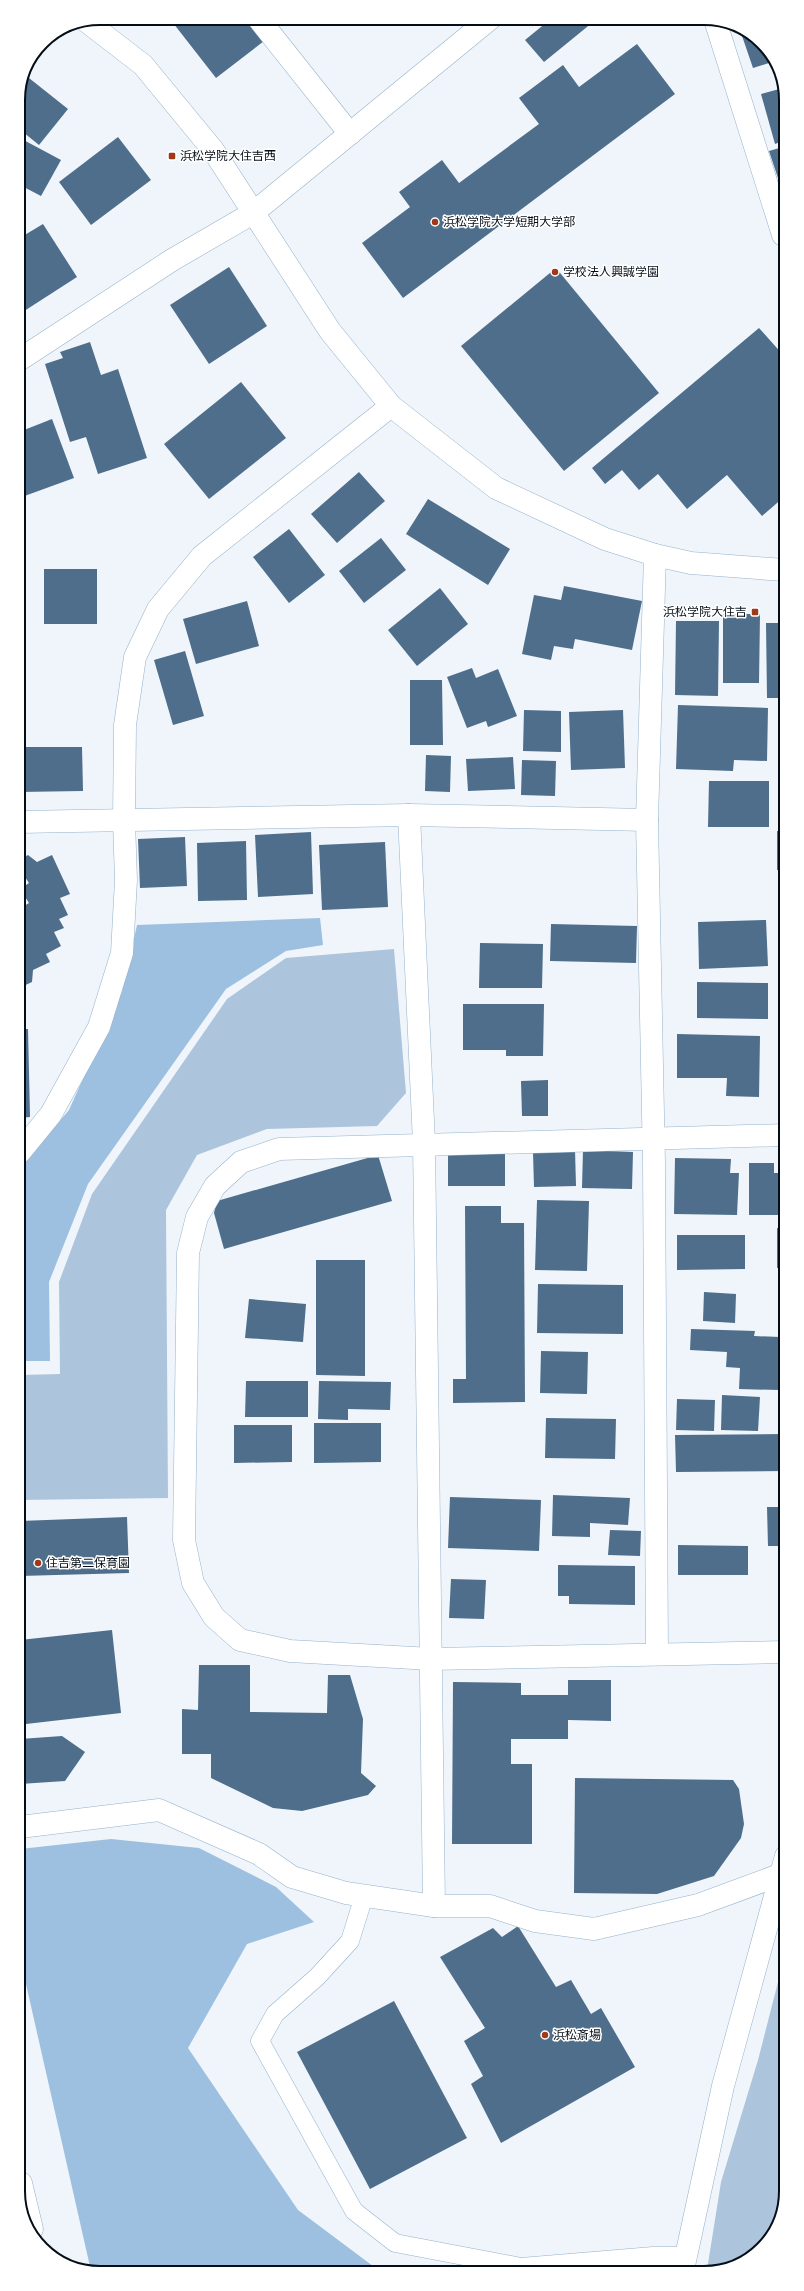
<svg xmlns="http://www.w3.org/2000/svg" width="804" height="2291" viewBox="0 0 804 2291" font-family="'Varela Round','Noto Sans JP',sans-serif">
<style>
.green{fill:#acc5dc}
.forest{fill:#9dc0e0}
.building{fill:#4e6e8b}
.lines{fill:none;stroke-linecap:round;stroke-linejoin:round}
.service-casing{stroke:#95b2cc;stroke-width:19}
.minor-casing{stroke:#95b2cc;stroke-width:23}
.tertiary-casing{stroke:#95b2cc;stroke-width:23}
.service{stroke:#fff;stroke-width:18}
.minor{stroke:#fff;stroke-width:22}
.tertiary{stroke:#fff;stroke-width:22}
.poi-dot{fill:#a0381a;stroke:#fff;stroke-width:1.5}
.labels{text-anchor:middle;stroke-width:3;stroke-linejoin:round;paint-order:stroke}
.poi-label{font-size:12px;fill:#050e17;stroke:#fff;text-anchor:start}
.rim{fill:none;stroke:#050e17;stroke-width:2}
</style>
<rect width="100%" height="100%" fill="#eff5fa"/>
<!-- green -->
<g class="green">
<path d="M394,949L406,1093L377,1126L267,1129L197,1155L166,1210L168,1498L20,1500V1375L60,1374L59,1282L92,1194L227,999L286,958Z"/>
<path d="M786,1951V2191L769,2241L725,2270H707L721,2182L758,2060Z"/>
</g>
<!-- forest -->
<g class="forest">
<path d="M320,918L323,945L286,951L226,989L88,1184L49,1282L50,1361H20V1168L69,1110L122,992L137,925Z"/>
<path d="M111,1839L199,1848L276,1887L314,1922L247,1944L188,2048L298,2210L381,2272L91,2271L21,1962L20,1849Z"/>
</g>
<!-- building -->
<g class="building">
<path d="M171,18H246L264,41L216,78L170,19Z"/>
<path d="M552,18H598L544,62L525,40Z"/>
<path d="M740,30L754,35L772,62L753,68Z"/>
<path d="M637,44L675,94L403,298L362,243L410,207L399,192L442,160L459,183L539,124L519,98L563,65L579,87Z"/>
<path d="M29,78L68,109L39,145L18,128V95L19,90Z"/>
<path d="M783,88V141L775,144L761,94Z"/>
<path d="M18,137L61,160L41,196L18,184Z"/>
<path d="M118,137L151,180L91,225L59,182Z"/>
<path d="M783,147V193L769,151Z"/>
<path d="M43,224L77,277L18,315V239Z"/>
<path d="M229,267L267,326L209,364L170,305Z"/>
<path d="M556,268L659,393L564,471L461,346Z"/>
<path d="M759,328L784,356V497L762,516L727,475L687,509L658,474L639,490L622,470L605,484L592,468Z"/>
<path d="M90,342L101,375L118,369L147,458L98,474L86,437L70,442L45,364L63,358L60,352Z"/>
<path d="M241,382L286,438L209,499L164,444Z"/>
<path d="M52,419L74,478L19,498V432Z"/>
<path d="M359,472L385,501L337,543L311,514Z"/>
<path d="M428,499L510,549L488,585L406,534Z"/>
<path d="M289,529L325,575L289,603L253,557Z"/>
<path d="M381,538L406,570L364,603L339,571Z"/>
<path d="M25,564L26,614H19V565Z"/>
<rect x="44" y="569" width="53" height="55"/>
<path d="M564,586L642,601L632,650L575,639L573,649L554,646L551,660L522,654L534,595L561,600Z"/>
<path d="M440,588L468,624L417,666L388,630Z"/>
<path d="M247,601L259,646L196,664L183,619Z"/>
<path d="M723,614H760L759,683H723Z"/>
<path d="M676,621H719L718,696L675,695Z"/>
<path d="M766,623H784V698H767Z"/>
<path d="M185,651L204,716L173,725L154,660Z"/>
<path d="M472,668L476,678L498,669L517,716L488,727L486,721L467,728L447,677Z"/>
<path d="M410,680H442L443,745H410Z"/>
<path d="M678,705L768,708L767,761L734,760L733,771L676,769Z"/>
<path d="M779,707H784V742H778Z"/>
<path d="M524,710L561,711V752L523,751Z"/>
<path d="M623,710L625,768L571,770L569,712Z"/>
<path d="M19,747H82L83,791L19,792Z"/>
<path d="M426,755L451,756L450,792L425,791Z"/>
<path d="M513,757L515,789L468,791L466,759Z"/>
<path d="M522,760L556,761L555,796L521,795Z"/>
<path d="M709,781H769V827H708Z"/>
<rect x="777" y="831" width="7" height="39"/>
<path d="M311,832L313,894L258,897L255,835Z"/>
<path d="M185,837L187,886L140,888L138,839Z"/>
<path d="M246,841L247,900L198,901L197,843Z"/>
<path d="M385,842L388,907L322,910L319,845Z"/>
<path d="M28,855L37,862L52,855L70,894L60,898L68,915L59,919L64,928L54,932L61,946L46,954L50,962L33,970L32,982L19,988V909L29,903L20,889L29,883L19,868V860Z"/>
<path d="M779,903L784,904V932H778Z"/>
<path d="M766,920L768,966L699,969L698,922Z"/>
<path d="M551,924L637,926L636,963L550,961Z"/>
<path d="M480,943L543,944L542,988H479Z"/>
<path d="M697,982L768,983V1019L697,1018Z"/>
<path d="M779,983H784V1047H780Z"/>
<path d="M463,1004H544L543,1056H506V1050H463Z"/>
<path d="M19,1029H28L30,1117L19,1118Z"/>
<path d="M677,1034L760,1036L759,1097L726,1096L727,1078H677Z"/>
<path d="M548,1080V1116H522L521,1081Z"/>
<path d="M575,1150L576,1186L534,1187L533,1152Z"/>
<path d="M583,1150L633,1152L632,1189L582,1188Z"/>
<rect x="448" y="1153" width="57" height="33"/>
<path d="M378,1155L392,1201L224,1249L214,1213L217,1201Z"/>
<path d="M675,1158L731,1159L730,1173H739L737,1215L674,1214Z"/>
<path d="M749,1163H774V1173H785V1215H749Z"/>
<path d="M537,1200L589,1201L587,1271L535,1270Z"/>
<path d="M465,1206H501V1223H524L525,1402L453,1403V1379H466Z"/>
<rect x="777" y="1228" width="8" height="40"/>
<path d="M677,1235H745V1269L677,1270Z"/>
<path d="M316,1260H365V1376L316,1375Z"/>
<path d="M538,1284L623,1285V1334L537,1333Z"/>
<path d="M704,1292L736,1294L735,1323L703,1321Z"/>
<path d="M249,1299L306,1304L303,1342L245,1338Z"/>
<path d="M691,1329L755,1331L754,1336L780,1337L778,1390L739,1389L740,1368L726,1367L727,1352L690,1350Z"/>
<path d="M541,1351L588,1352L587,1394L540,1393Z"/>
<path d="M246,1381H308V1417H245Z"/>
<path d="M319,1381L391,1382L390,1410L348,1409V1420L318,1419Z"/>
<path d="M722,1395L760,1397L758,1431L721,1430Z"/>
<path d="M677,1399L715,1400L714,1431L676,1430Z"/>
<path d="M546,1418L616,1419L615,1459L545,1458Z"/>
<path d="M314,1423H381V1462L314,1463Z"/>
<path d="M234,1425H292V1462L234,1463Z"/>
<path d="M785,1434V1471L676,1472L675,1435Z"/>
<path d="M553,1495L630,1498L628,1525L590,1523V1537L552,1536Z"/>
<path d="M450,1497L541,1500L539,1551L448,1548Z"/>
<path d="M767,1507H785V1546H768Z"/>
<path d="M127,1517L129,1573L20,1576V1521Z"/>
<path d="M610,1530L641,1531L640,1556L608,1555Z"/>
<path d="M678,1545L748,1546V1575H678Z"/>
<path d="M558,1565L635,1566V1605L569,1604V1596H558Z"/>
<path d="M451,1579L486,1580L484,1619L449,1618Z"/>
<path d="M112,1630L121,1713L26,1724L20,1721V1640Z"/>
<path d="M199,1665H250V1712L327,1713L328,1675H350L363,1719L361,1773L376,1786L368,1795L302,1811L273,1808L211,1778V1754H182V1709L198,1710Z"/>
<path d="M568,1680H611V1721L568,1720V1739H511V1764H532V1844H452L453,1682L521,1683V1695H568Z"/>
<path d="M62,1736L85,1752L65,1781L20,1784V1739Z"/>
<path d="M575,1778L733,1780L739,1789L744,1824L741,1838L714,1876L657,1894L574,1893Z"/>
<path d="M518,1926L556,1987L571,1980L591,2014L601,2008L635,2067L501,2143L471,2084L483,2076L464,2041L485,2028L440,1957L493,1928L502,1937Z"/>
<path d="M394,2001L467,2138L370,2189L297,2052Z"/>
</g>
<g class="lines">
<!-- service casing -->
<g class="service-casing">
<path id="service" d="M364,1896L350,1941L317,1977L275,2014L260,2041L354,2211L395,2243L521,2267L653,2256H684"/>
</g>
<!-- minor casing -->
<g class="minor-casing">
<g id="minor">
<path d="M258,18L350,134"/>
<path d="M715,20L783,235"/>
<path d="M19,360L172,260L253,213L491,18"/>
<path d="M655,555L647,820L654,1163L657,1654"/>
<path d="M409,815L424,1143L434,1906"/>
<path d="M19,822L409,815L647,820"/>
<path d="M785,1135L279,1149L241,1162L215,1186L197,1217L188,1253L184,1540L193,1583L214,1617L240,1640L290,1651L431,1659L785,1652"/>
<path d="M20,1152L51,1114L99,1027L122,953L126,880L124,821L125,725L135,657L158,609L202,556L391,406"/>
<path d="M20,1827L159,1810L259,1854L292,1877L346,1893L434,1906H490L535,1921L594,1929L698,1905L782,1874"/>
<path d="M21,2183L32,2229"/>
</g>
</g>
<!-- tertiary casing -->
<g class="tertiary-casing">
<g id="tertiary">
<path d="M86,21L143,65L213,150L330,331L391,406L496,488L605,539L655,555L691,563L784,570"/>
<path d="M683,2270L723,2086L786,1856"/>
</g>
</g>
<!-- service -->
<use href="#service" class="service"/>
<!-- minor -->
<use href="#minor" class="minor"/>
<!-- tertiary -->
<use href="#tertiary" class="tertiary"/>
</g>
<!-- markers -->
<g class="poi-dot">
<rect x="168" y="152" width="8" height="8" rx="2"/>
<circle cx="435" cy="222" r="4"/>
<circle cx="555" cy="272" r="4"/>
<rect x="751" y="608" width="8" height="8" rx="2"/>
<circle cx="38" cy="1563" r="4"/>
<circle cx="545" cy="2035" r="4"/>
</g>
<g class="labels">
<!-- poi labels -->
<g class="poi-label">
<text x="180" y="160">浜松学院大住吉西</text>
<text x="443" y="226">浜松学院大学短期大学部</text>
<text x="563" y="276">学校法人興誠学園</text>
<text x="747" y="616" text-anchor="end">浜松学院大住吉</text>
<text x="46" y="1567">住吉第二保育園</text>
<text x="553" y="2039">浜松斎場</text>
</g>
</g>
<!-- crop -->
<path d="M0 0H804V2291H0ZM100 25H704A75 75 0 0 1 779 100V2191A75 75 0 0 1 704 2266H100A75 75 0 0 1 25 2191V100A75 75 0 0 1 100 25Z" fill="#fff" fill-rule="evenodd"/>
<path class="rim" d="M100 25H704A75 75 0 0 1 779 100V2191A75 75 0 0 1 704 2266H100A75 75 0 0 1 25 2191V100A75 75 0 0 1 100 25Z"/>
</svg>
